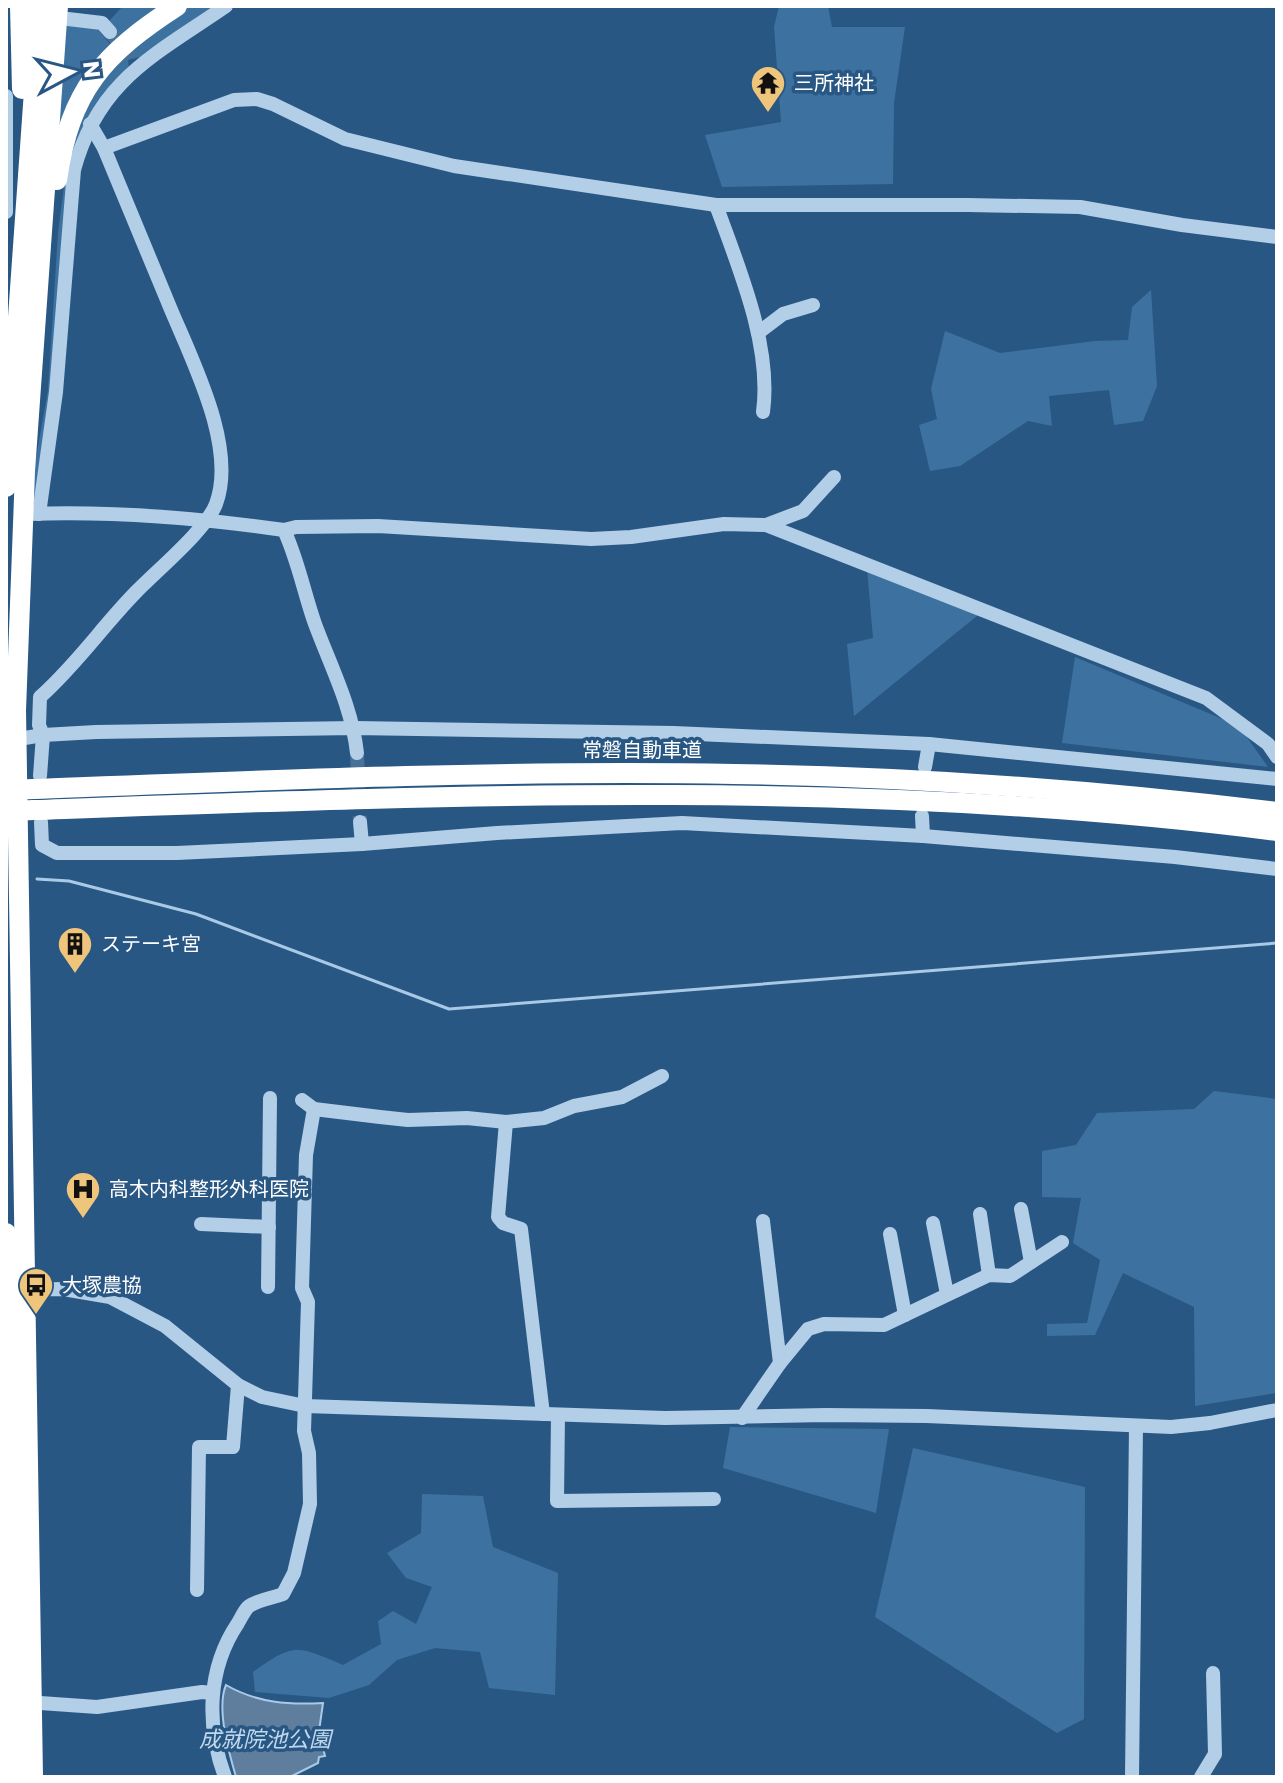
<svg xmlns="http://www.w3.org/2000/svg" width="1283" height="1783" viewBox="0 0 1283 1783" font-family="Poppins,'Noto Sans JP',sans-serif">
<style>
.green{fill:#3d72a0}
.water{fill:#5f7e9d;stroke:#a8cae7;stroke-width:2}
.lines{fill:none;stroke-linecap:round;stroke-linejoin:round}
.stream{stroke:#a8cae7;stroke-width:3}
.minor-tunnel{stroke:#497096;stroke-width:14;stroke-dasharray:14 7;stroke-linecap:butt}
.minor{stroke:#b3cee7;stroke-width:14}
.highway{stroke:#fff;stroke-width:20}
.highway-bridge{stroke:#fff;stroke-width:20}
.labels{text-anchor:middle;stroke-width:7;stroke-linejoin:round;paint-order:stroke}
.poi-label{font-size:20px;fill:#fff;stroke:#295784;text-anchor:start}
.street-label{font-size:20px;fill:#fff;stroke:#295784}
.water-label{font-size:22px;font-style:italic;fill:#bfd8ee;stroke:#295784}
</style>
<rect width="100%" height="100%" fill="#295784"/>
<!-- green -->
<g class="green">
<path d="M123,6H163L118,38L109,21Z"/>
<path d="M186,6H214L144,56L128,60L129,68C99,93 79,126 70,163L52,387L35,503H32L34,469L48,390L58,233L67,163L76,128L107,69Z"/>
<path d="M779,6H828L832,27H905L894,103L893,184L722,187L705,135L781,122L774,27Z"/>
<path d="M66,24L95,26L110,44L94,65L59,144L57,120Z"/>
<path d="M1151,290L1157,386L1143,421L1114,425L1109,390L1049,396L1052,426L1028,421L960,466L930,471L919,425L937,419L931,389L945,331L1000,353L1095,341L1128,340L1132,307Z"/>
<path d="M867,569L978,615L854,716L847,644L873,638Z"/>
<path d="M1075,657L1239,726L1268,767L1062,743Z"/>
<path d="M1214,1091L1277,1099V1393L1195,1406L1194,1307L1123,1273L1095,1335L1047,1336V1324L1087,1323L1100,1260L1073,1243L1081,1198L1042,1197V1151L1076,1145L1097,1113L1194,1109Z"/>
<path d="M730,1427L889,1429L876,1513L723,1468Z"/>
<path d="M913,1448L1085,1487L1084,1719L1057,1733L875,1617Z"/>
<path d="M422,1494L483,1496L493,1547L558,1573L555,1695L489,1688L480,1652L435,1648L397,1660L369,1685L329,1698L255,1692L253,1672C295,1642 297,1646 343,1665L381,1644L378,1621L393,1611L416,1624L432,1587L406,1578L387,1553L421,1533Z"/>
</g>
<!-- water -->
<path class="water" d="M226,1685C257,1703 289,1705 323,1703L319,1731L325,1756L319,1757L318,1763L290,1777H236C229,1753 216,1708 226,1685Z"/>
<g class="lines">
<!-- stream -->
<path class="stream" d="M37,879L69,881L196,914L449,1009L1277,943"/>
<!-- minor-tunnel -->
<g class="minor-tunnel">
<path d="M110,32L132,57"/>
<path d="M357,753L360,822"/>
</g>
<!-- minor -->
<g class="minor">
<path d="M68,19L102,23L110,32"/>
<path d="M6,96V212"/>
<path d="M104,148L234,100L257,99L273,104L345,139L454,166L716,205H968L1080,207L1182,225L1277,237"/>
<path d="M716,205C739,268 772,346 763,412"/>
<path d="M758,333L783,314L813,305"/>
<path d="M29,514C115,511 199,518 284,530C298,560 304,593 315,624C331,667 352,707 357,753"/>
<path d="M39,514L56,392L74,170C98,80 155,55 226,6"/>
<path d="M766,525L803,511L834,477"/>
<path d="M284,530L296,527L378,526L591,539L631,537L724,524L766,525L1206,698L1268,744L1277,757"/>
<path d="M6,741L43,735L96,732L355,728L674,733L929,744L1277,779"/>
<path d="M925,767L929,744"/>
<path d="M40,776L43,735L39,725L40,697C77,664 101,628 135,593C156,571 206,530 216,504C238,445 189,355 167,300C146,249 125,198 104,148L90,124"/>
<path d="M922,816L923,836"/>
<path d="M41,822L42,845L57,853H177L362,844L497,833L682,823L923,836L1175,857L1277,869"/>
<path d="M360,822L362,844"/>
<path d="M302,1100L314,1109L380,1117L408,1120L467,1118L506,1122L544,1118L574,1106L622,1097L662,1076"/>
<path d="M506,1122L498,1217L503,1223L521,1229L543,1414"/>
<path d="M1021,1209L1031,1262"/>
<path d="M980,1214L989,1275"/>
<path d="M933,1223L947,1294"/>
<path d="M201,1224L269,1227"/>
<path d="M890,1234L905,1315"/>
<path d="M268,1287L270,1098"/>
<path d="M16,1290L63,1289L110,1297L165,1326L238,1385L262,1397L305,1406L665,1418L826,1415L927,1416L1171,1427L1210,1423L1277,1410"/>
<path d="M780,1363L808,1329L824,1324L884,1325L989,1275L1010,1276L1062,1242"/>
<path d="M558,1415L557,1501L714,1499"/>
<path d="M742,1418L780,1363L763,1221"/>
<path d="M197,1590L199,1447H233L238,1385"/>
<path d="M26,1702L97,1707L202,1692L213,1693"/>
<path d="M225,1777C206,1726 207,1669 238,1623C241,1618 244,1611 248,1607C256,1600 273,1598 283,1594L294,1573L310,1504L309,1453L304,1431L308,1302L302,1288L306,1155L314,1109"/>
<path d="M1132,1777L1136,1426"/>
<path d="M1201,1777L1215,1754L1213,1673"/>
</g>
<!-- highway -->
<g class="highway">
<path d="M20,6L22,89"/>
<path d="M57,180C70,90 103,54 177,6"/>
<path d="M6,487L40,6"/>
<path d="M34,789C267,780 501,770 734,774C915,777 1098,790 1277,812"/>
<path d="M35,810C447,795 867,778 1277,831"/>
<path d="M6,1233L16,1777"/>
<path d="M33,1777L16,710L25,471L58,6"/>
</g>
<!-- highway-bridge -->
<g class="highway-bridge">
<path d="M6,790L34,789"/>
<path d="M6,811L35,810"/>
</g>
</g>
<!-- icons -->
<defs>
<g id="temple-pin" transform="scale(1.8)"><path d="M0 17L-7.5 6A9.5 9.5 0 1 1 7.5 6Z" fill="#eec57a" stroke="#295784"/><path d="M0-6L5-2H3V0L6.5 2.5H4V6H1.5V3h-3V6H-4V2.5H-6.5L-3 0V-2H-5Z" fill="#111"/></g>
<g id="building-pin" transform="scale(1.8)"><path d="M0 17L-7.5 6A9.5 9.5 0 1 1 7.5 6Z" fill="#eec57a" stroke="#295784"/><path d="M-4-6H4V6H1V3H-1V6H-4ZM-2.5-4.3h1.7v1.8h-1.7ZM.8-4.3h1.7v1.8H.8ZM-2.5-1h1.7V.8h-1.7ZM.8-1h1.7V.8H.8Z" fill="#111"/></g>
<g id="hospital-pin" transform="scale(1.8)"><path d="M0 17L-7.5 6A9.5 9.5 0 1 1 7.5 6Z" fill="#eec57a" stroke="#295784"/><path d="M-5-5h3v3.5h4V-5h3V5h-3V1.5h-4V5h-3Z" fill="#111"/></g>
<g id="bus-pin" transform="scale(1.8)"><path d="M0 17L-7.5 6A9.5 9.5 0 1 1 7.5 6Z" fill="#eec57a" stroke="#295784"/><path d="M-5-6H5V4H4V6H2V4H-2V6H-4V4H-5ZM-3.5-4V0h7V-4ZM-3.5 1.2v1.5H-2V1.2ZM2 1.2v1.5H3.5V1.2Z" fill="#111"/></g>
</defs>
<g fill-rule="evenodd">
<use href="#temple-pin" x="768" y="83"/>
<use href="#building-pin" x="75" y="944"/>
<use href="#hospital-pin" x="83" y="1189"/>
<use href="#bus-pin" x="36" y="1285"/>
</g>
<g class="labels">
<!-- poi labels -->
<g class="poi-label">
<text x="794" y="90">三所神社</text>
<text x="101" y="951">ステーキ宮</text>
<text x="109" y="1196">高木内科整形外科医院</text>
<text x="62" y="1292">大塚農協</text>
</g>
<!-- street labels -->
<g class="street-label">
<text x="642" y="757">常磐自動車道</text>
</g>
<!-- water labels -->
<g class="water-label">
<text x="265" y="1747">成就院池公園</text>
</g>
</g>
<!-- border -->
<rect width="1283" height="1783" fill="none" stroke="#ffffff" stroke-width="16"/>
<!-- north arrow -->
<g transform="translate(72 72) rotate(83)" stroke="#295784" stroke-width="6" paint-order="stroke">
<path d="M0-6L14 30L0 20L-14 30Z" fill="#ffffff"/>
<text y="-12" font-size="22" font-weight="bold" text-anchor="middle" fill="#ffffff">N</text>
</g>
</svg>
